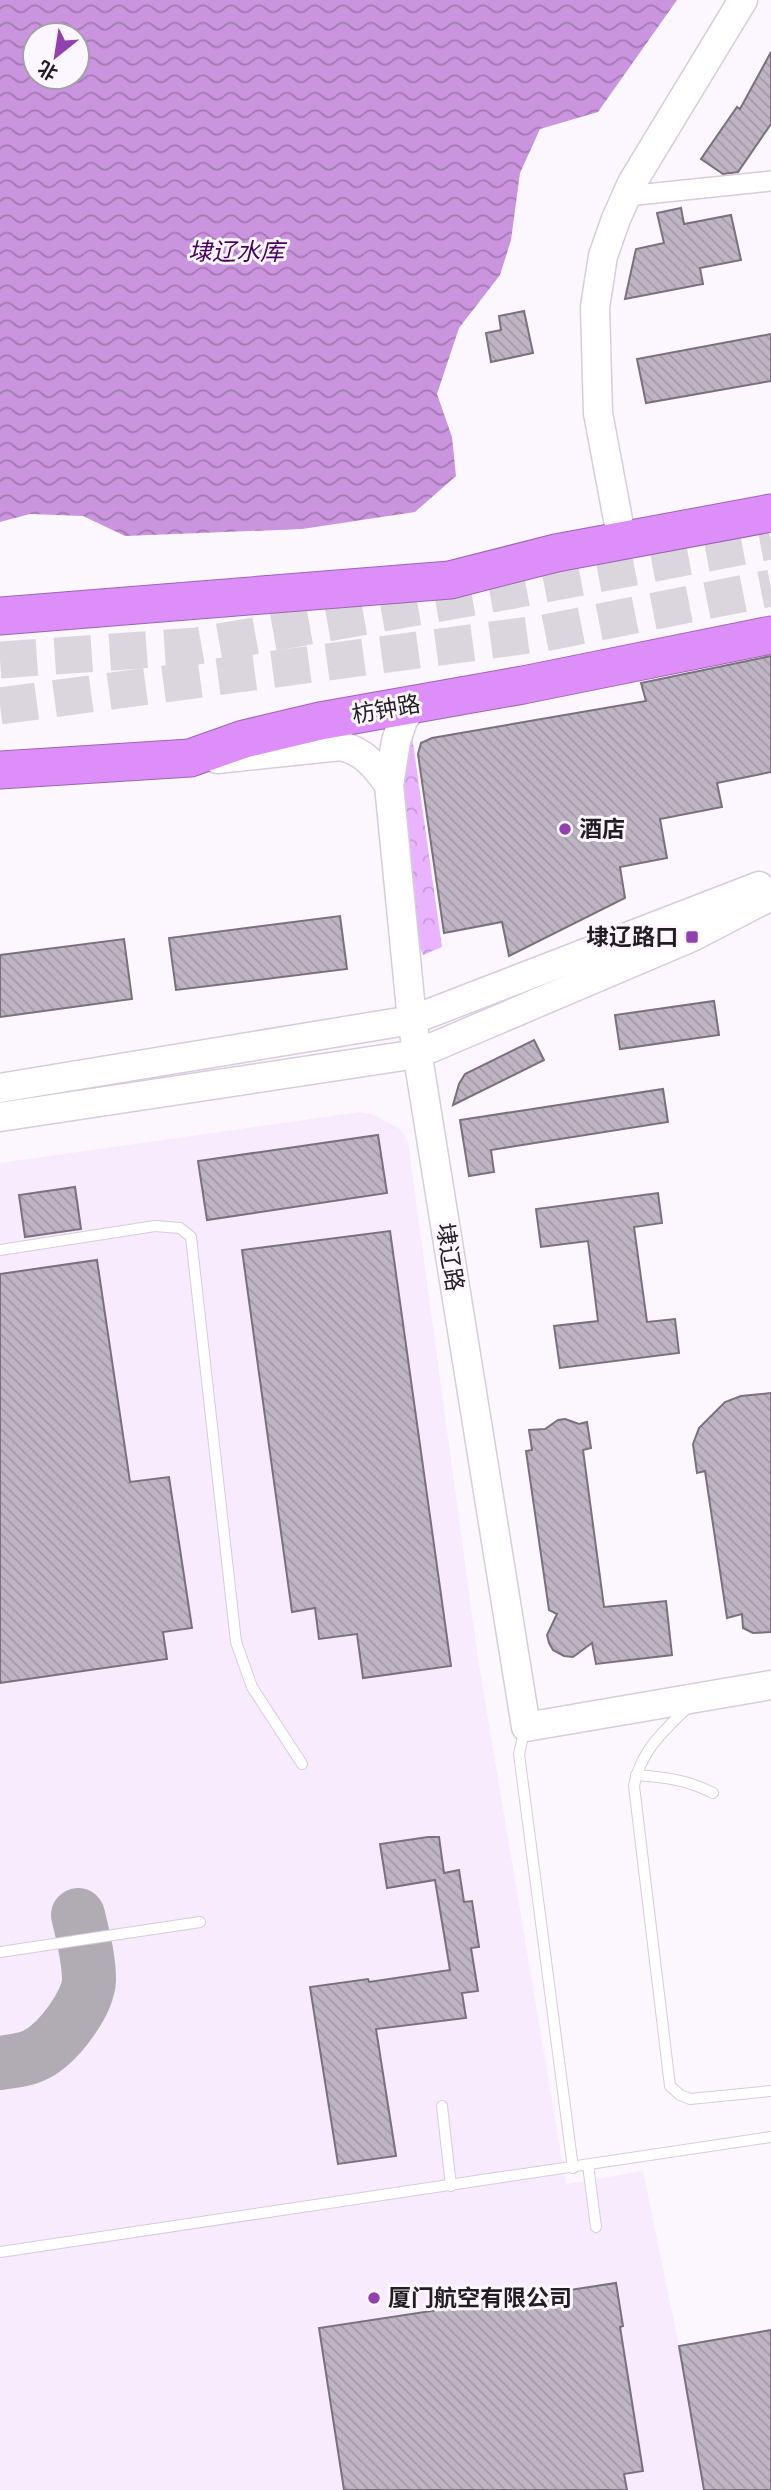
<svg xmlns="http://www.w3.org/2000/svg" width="771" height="2490" viewBox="0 0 771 2490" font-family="Cabin,'Noto Sans SC',sans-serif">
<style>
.built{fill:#f8ebfd}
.forest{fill:url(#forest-crowns)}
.water{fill:url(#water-waves);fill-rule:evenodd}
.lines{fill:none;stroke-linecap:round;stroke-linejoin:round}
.taxiway{stroke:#b1acb3;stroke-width:54}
.building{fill:url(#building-back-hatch);stroke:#7a707e;stroke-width:2}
.highway-tunnel{stroke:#dbd6dd;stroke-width:37;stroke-dasharray:37 18;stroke-linecap:butt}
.lane-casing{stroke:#d7ccdb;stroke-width:12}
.street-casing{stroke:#d7ccdb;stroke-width:22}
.secondary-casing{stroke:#d7ccdb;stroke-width:31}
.highway-casing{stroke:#9b66ae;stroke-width:39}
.lane{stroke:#fff;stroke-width:10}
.street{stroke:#fff;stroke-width:19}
.secondary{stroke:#fff;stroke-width:28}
.highway{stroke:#dd8ef9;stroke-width:37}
.poi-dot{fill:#9340af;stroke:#fcf7fe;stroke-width:2.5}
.labels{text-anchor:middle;stroke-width:6;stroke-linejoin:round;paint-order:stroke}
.street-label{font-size:23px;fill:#211d22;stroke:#fcf7fe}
.poi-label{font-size:23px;font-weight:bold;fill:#211d22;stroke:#fcf7fe;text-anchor:start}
.water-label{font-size:24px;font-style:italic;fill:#49005e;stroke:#fcf7fe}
</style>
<defs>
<pattern id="forest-crowns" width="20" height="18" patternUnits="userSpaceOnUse" patternTransform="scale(1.75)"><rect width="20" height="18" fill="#eab3fe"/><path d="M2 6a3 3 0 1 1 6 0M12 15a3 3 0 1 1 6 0" fill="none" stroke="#c89ad9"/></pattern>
<pattern id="water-waves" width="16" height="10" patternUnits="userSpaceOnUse" patternTransform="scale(1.75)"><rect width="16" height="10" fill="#ca94de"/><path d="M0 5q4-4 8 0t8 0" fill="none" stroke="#a478b4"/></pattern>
<pattern id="building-back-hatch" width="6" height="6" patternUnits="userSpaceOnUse" patternTransform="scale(1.75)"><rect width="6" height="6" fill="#beb4c3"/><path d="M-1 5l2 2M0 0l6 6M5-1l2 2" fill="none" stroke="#a39aa7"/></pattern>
</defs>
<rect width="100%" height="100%" fill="#fcf7fe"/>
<!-- built -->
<path class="built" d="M360,1112L374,1115L401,1130L408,1142L478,1659L566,2184L643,2171L679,2346L771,2330V2490H0V1163Z"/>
<!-- forest -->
<path class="forest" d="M411,729L442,947L423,955L418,943L398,776Z"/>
<!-- water -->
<path class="water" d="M0,0H677L598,112L540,129L520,173L511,240L500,275L459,328L437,394L452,437L456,476L415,512L302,529L125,536L83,516L30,514L0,522ZM35,35H77V77H35Z"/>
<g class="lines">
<!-- taxiway -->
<path class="taxiway" d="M0,2063C13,2061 26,2060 37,2054C58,2043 88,2004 89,1980C89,1958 83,1936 78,1915"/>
</g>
<!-- building -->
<g class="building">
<path d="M771,52V124L738,172L723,174L701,159L737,107L740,109Z"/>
<path d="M681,208L684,224L731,215L741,260L700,268L703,284L625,299L636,249L664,243L657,213Z"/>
<path d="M524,311L533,353L491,362L486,333L501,330L499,316Z"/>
<path d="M771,334V381L646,403L637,359Z"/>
<path d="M771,656V772L717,783L722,807L660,819L667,858L620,867L625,898L509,956L502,922L444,933L418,754L421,743L432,738L646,701L641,683Z"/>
<path d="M340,916L347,969L176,990L169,938Z"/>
<path d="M124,939L132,999L0,1017V955Z"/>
<path d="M714,1001L719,1035L620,1049L615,1015Z"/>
<path d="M534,1040L544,1060L453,1105L459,1084L465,1074Z"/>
<path d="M663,1089L668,1122L491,1150L494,1172L469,1176L460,1120Z"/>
<path d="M378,1135L387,1193L207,1220L198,1161Z"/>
<path d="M75,1187L81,1229L25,1237L19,1195Z"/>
<path d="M658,1193L662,1223L634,1227L647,1322L675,1319L679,1353L560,1368L554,1326L598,1321L588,1241L541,1247L536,1209Z"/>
<path d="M390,1231L451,1666L363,1678L357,1634L319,1639L315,1608L292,1612L242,1250Z"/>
<path d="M97,1260L130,1482L169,1477L192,1628L163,1632L167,1659L0,1683V1274Z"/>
<path d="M771,1393V1632L753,1633L743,1628L742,1614L727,1618L705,1471L697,1473L693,1444L699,1428L725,1402L741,1396Z"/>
<path d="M565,1419L579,1424L587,1422L591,1448L583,1450L604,1607L666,1601L672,1655L596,1664L592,1643L573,1657L564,1656L553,1650L549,1643L547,1635L557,1614L549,1610L526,1451L532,1450L529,1430L545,1429L558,1420Z"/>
<path d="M428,1837H439L444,1873L459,1870L464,1902L472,1901L479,1947L471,1948L478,1991L462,1993L466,2018L376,2029L396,2156L338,2164L310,1987L368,1979L369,1982L450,1970L435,1880L387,1888L380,1844Z"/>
<path d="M616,2283L623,2326L620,2327L643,2471L624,2474L627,2490H344L319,2328Z"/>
<path d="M771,2330V2490H704L679,2346Z"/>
</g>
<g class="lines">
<!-- highway-tunnel -->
<g class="highway-tunnel">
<path d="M0,660L197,646L508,591L771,541"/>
<path d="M0,706L544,633L771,588"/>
</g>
<!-- lane casing -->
<g class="lane-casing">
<g id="lane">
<path d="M0,1250L155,1226L180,1228L191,1237L236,1642L252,1687L302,1764"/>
<path d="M688,1707C663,1732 641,1750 634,1786L670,2086L680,2095L690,2099L771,2091"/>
<path d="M525,1728L519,1754L573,2168"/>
<path d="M636,1775C664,1777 688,1780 713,1793"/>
<path d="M0,1952L200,1922"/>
<path d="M442,2106L451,2186"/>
<path d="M588,2165L596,2227"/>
<path d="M0,2252L771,2137"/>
</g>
</g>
<!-- street casing -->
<g class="street-casing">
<path id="street" d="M627,196L771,181"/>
</g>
<!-- secondary casing -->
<g class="secondary-casing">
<g id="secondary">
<path d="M622,541L598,413L595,307L603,256L616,219L632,183L743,0"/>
<path d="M414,704L403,720L396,741L389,785L412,1020L526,1727L771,1685"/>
<path d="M217,759L341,746C364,751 376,767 389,785"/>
<path d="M0,1088L412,1020L759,886"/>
<path d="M0,1117L417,1054L692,937L771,896"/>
</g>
</g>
<!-- highway casing -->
<g class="highway-casing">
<g id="highway">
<path d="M0,616L450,580L556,553L771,513"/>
<path d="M0,770L190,758L244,739L320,721L523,685L771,635"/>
</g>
</g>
<!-- lane -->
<use href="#lane" class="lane"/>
<!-- street -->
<use href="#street" class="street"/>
<!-- secondary -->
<use href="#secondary" class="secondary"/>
<!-- highway -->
<use href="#highway" class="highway"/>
</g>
<!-- markers -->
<g class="poi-dot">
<circle cx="565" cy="829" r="7"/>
<rect x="685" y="930" width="14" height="14" rx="3.5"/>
<circle cx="374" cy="2298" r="7"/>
</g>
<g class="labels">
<!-- street labels -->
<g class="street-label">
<text transform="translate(386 709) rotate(-10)" y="8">枋钟路</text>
<text transform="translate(450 1257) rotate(81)" y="8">埭辽路</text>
</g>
<!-- poi labels -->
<g class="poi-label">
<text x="579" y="837">酒店</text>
<text x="678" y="945" text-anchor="end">埭辽路口</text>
<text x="388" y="2306">厦门航空有限公司</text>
</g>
<!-- water labels -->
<g class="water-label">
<text x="236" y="260">埭辽水库</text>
</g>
</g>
<!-- north arrow -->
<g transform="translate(56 56) rotate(210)"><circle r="33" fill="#fcf7fe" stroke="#a4a0a6" stroke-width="2"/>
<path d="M0-5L12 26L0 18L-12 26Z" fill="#9340af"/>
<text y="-10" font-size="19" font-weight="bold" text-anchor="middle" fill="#211d22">北</text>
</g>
</svg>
